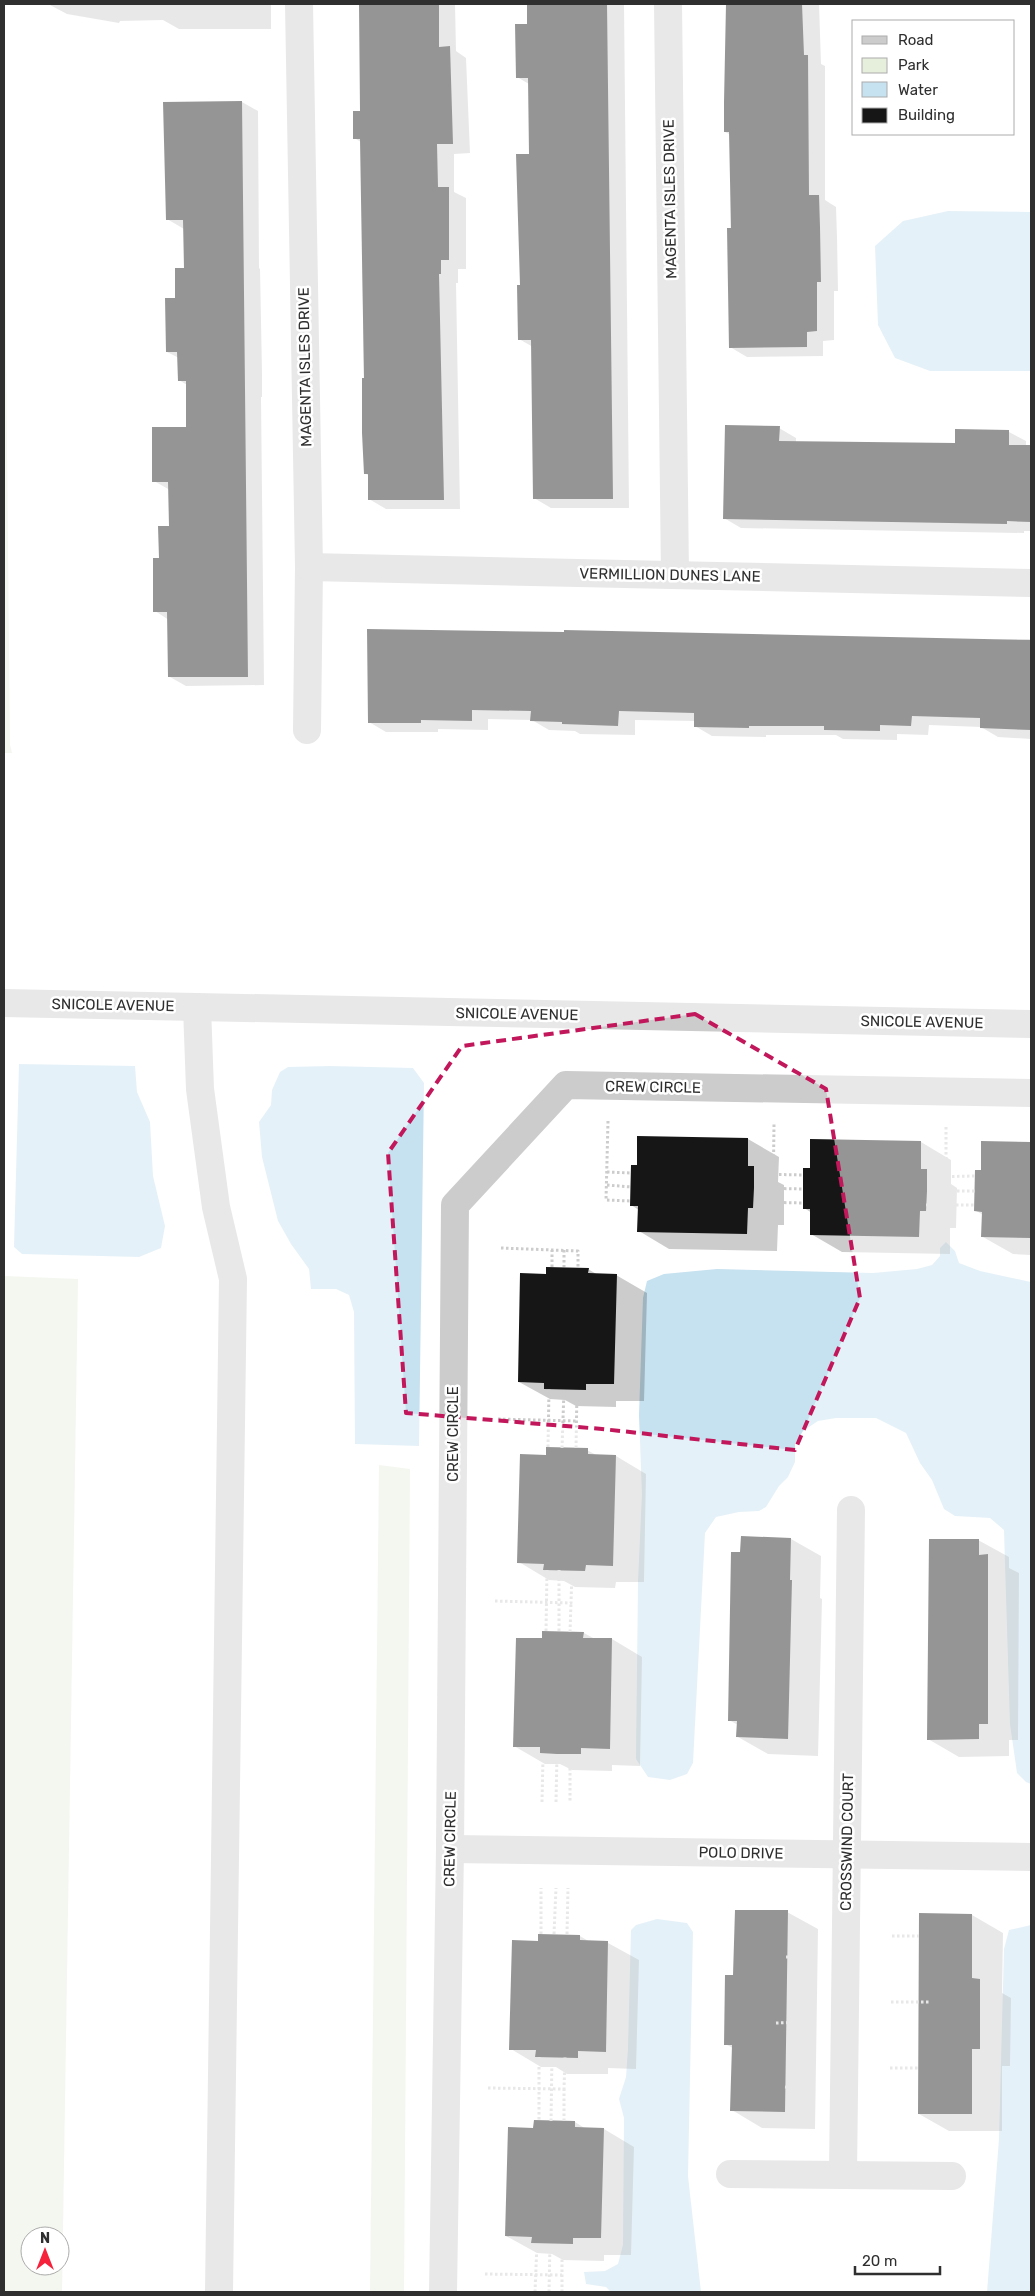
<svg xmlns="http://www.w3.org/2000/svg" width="1035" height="2296" viewBox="0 0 1035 2296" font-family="Rubik,sans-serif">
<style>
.green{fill:#e6eedc;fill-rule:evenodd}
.water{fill:#c6e1ef}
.shadow{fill:#0003}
.building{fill:#161616}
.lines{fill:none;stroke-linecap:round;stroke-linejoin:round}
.path{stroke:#ccc;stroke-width:3;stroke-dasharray:2.5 2.5;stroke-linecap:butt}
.minor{stroke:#ccc;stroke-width:28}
.marked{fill:none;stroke:#c2185b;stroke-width:4;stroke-dasharray:10 6;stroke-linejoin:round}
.labels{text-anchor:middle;stroke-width:5;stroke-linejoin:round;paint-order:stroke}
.street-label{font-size:15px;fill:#2f2f2f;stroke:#fff}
</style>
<rect width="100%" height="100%" fill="#fff"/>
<!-- green -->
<g class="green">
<path d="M4,150L10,745L12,753H4Z"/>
<path d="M4,1276L78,1279L62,2292H4ZM30,2236H60V2266H30Z"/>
<path d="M379,1465L410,1469L404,2292H370Z"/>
</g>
<!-- water -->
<g class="water">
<path d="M948,211L1031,212V371H930L895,358L878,325L875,246L903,221Z"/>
<path d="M19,1064L135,1066L137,1092L150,1122L153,1176L165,1226L161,1248L139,1257L22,1254L14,1247Z"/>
<path d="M330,1066L413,1068L424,1083L419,1446L355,1444L354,1312L349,1295L336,1289H311L309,1269L291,1244L278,1221L262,1157L259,1122L271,1105L272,1090L280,1072L288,1067Z"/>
<path d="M946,1242L955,1251L959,1263L980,1271L1031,1282V1784L1026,1782L1017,1773L1010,1724L1004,1530L990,1518L955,1516L944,1509L932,1480L920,1463L906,1433L876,1418H836L818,1421L803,1431L795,1444V1462L788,1477L779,1486L766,1507L759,1511L739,1512L716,1517L705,1533L693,1763L687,1774L670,1780L648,1777L636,1759L638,1582L642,1494L639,1415L643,1298L647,1281L664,1274L717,1269L873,1273L917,1269L932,1265L940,1256V1248Z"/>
<path d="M657,1919L687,1923L693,1932L688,2176L701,2292H611L606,2287L586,2284L584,2272L605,2271L618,2264L623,2245L624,2118L619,2099L626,2077L628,2049L631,1930L636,1925Z"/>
<path d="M1031,1925V2292H987L999,2139L1004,1949L1009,1930Z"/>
</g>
<!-- shadow -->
<g class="shadow">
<path d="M271,4V29H179L163,20L120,21L119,23L67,14L50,5Z"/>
<path d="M360,4H455L456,51L466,58L470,153L454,154V192L466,198V269H458V283H456L460,509H386L369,499V476L365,473L361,142L354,138L361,112Z"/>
<path d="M528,4H624L629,508H551L534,498L533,347L519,339L530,155L529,84L517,77L528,25Z"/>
<path d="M728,4H819L821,64L825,66V200L836,207L837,237L838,291H834V340L823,341V356L747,357L730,347L731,135L725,132V102Z"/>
<path d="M242,102L258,111L259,268L260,269L262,373V397H261L264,685L186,686L170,677L169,620L155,611L160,559L170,527V490L154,481L188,428L187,385L179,380V358L167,352L176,299L185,269L184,229L167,219Z"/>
<path d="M779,428L796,438V442L956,444L1009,432L1026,441V446H1031V531H1024V533L741,528L724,518Z"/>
<path d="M1031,639V739L998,737L981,727L929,725L928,735L897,734V740L843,739L836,735H766V737L712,736L695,726V721L635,720V735L580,734L575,731L549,730L532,720L488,719V730L438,729V732H386L369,722L957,641Z"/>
<path d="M639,1138L748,1139L779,1157L778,1182L784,1185V1225H778L777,1251L669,1249L639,1231V1210L631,1205L638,1166Z"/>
<path d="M921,1142L951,1160V1184L957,1188L956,1228H950V1254L842,1252L811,1234L812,1213L804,1208Z"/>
<path d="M982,1143L1031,1144V1255L1013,1254L983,1237V1215L975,1210L982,1171Z"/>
<path d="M588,1269L598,1275H616L647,1293L644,1401H616V1407L576,1406L565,1400L550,1399L519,1382L548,1275Z"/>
<path d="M587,1450L598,1456H616L646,1474L644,1582H616L615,1588L575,1587L564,1581L549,1580L519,1562L547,1456Z"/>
<path d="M791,1539L821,1556L820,1598L822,1599L818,1756L768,1754L738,1737V1725L729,1720L742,1554Z"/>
<path d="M978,1540L1009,1557V1568L1019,1573L1018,1740H1009V1756L959,1757L928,1739Z"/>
<path d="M584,1633L595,1639H612L642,1657L640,1766L612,1765V1771L572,1770L560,1764H545L514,1746L543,1639Z"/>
<path d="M787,1912L818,1929L815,2129L762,2128L732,2110L733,2048L725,2044L735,1976Z"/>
<path d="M921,1915H972L1003,1933L1002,1993L1011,1998L1010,2066H1002V2131H949L919,2114Z"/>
<path d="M580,1936L590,1942L608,1943L639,1960L636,2069L608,2068V2074H567L556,2067H541L511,2049L539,1942Z"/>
<path d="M535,2121L575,2122L586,2129H604L634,2147L631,2255H604V2261L563,2260L552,2254L537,2253L506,2236Z"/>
</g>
<!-- building -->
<g class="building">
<path d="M359,4H439V47L450,46L453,144H437L438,187H449V260H441V274H439L444,500H368V474H364L362,433V378H364L360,139H353V111H360Z"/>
<path d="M527,4H607L613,499H533L531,340H518L517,285H520L516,154H529L528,78H516L515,24H527Z"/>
<path d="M726,4H802L804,55H808L809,195H819L820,227L821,282H817V331L807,332V347L729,348L727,228H731L729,132H724V102Z"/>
<path d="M242,101L248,677H168L167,612H153V558H159L158,526H169L168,482H152V427H186V381H178L177,352H166L165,298H175V268H184L183,220H166L163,102Z"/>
<path d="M725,425L780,426L779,441L955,443V429L1009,430V445H1031V522L1007,521V524L723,519Z"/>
<path d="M367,629L564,632V630L1031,640V730L980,728V718L912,716L911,726L880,725V731L824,730V726H749V728L694,727V713L619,711L618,726L562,724V722L530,721L531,711L472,710V721L421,720V723H368Z"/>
<path d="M637,1136L748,1138V1166H754V1188L753,1208H748L747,1234L637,1232L638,1206H630L631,1165H637Z"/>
<path d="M810,1139L921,1141V1169H927V1191L926,1211H920L919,1237L810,1235V1209H803V1168H810Z"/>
<path d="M981,1141L1031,1142V1238L981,1237L982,1212L974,1211L975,1170H981Z"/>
<path d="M546,1267L589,1268L588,1273L617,1274L614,1384H586V1390L544,1389V1383L518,1382L520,1273L546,1274Z"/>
<path d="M546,1447L588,1448V1454L616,1455L613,1566L586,1565L585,1571L543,1570L544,1564L517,1563L520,1454L546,1455Z"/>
<path d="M741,1536L791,1538L790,1580H792L788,1739L736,1737L737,1721H728L731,1552H740Z"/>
<path d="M929,1539H979V1555L988,1554V1724H979V1739L927,1740Z"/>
<path d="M542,1631L584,1632L583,1638H612L610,1749L581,1748V1754H557L540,1753V1747H513L516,1638H542Z"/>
<path d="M735,1910H788L785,2112L730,2111L732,2045H724L725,1975H733Z"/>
<path d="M919,1913L972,1914V1978L980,1979V2049H972V2114H918Z"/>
<path d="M538,1934L580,1935V1940L608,1941L606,2052L578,2051V2058L535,2057L536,2050H509L512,1940L538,1941Z"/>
<path d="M534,2120L575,2121V2127L604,2128L601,2238H573V2244L531,2243L532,2237L505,2236L508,2127L533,2128Z"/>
</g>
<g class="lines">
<!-- path -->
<g class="path">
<path d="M608,1121L606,1200L630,1201"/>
<path d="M946,1127V1205"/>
<path d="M607,1172L631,1173"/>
<path d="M754,1174L803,1175"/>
<path d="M927,1177L975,1176"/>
<path d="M607,1185L631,1187"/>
<path d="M754,1188L803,1189"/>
<path d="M927,1191H975"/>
<path d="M754,1202L803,1203"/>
<path d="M773,1202L774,1124"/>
<path d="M926,1205H974"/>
<path d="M501,1248L578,1251V1267"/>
<path d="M564,1250V1267"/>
<path d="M552,1267V1250"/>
<path d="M498,1419L577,1421"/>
<path d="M548,1447L549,1389"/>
<path d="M562,1448L564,1390"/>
<path d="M576,1448L577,1390"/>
<path d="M495,1601L571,1603L572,1571"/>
<path d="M546,1631L547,1570"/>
<path d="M559,1631V1570"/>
<path d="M570,1632L571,1603"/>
<path d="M542,1802L543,1758L570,1759V1802"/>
<path d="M556,1802L557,1754"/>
<path d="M541,1934V1888"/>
<path d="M554,1934L556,1888"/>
<path d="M567,1934L568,1888"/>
<path d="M892,1936H919"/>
<path d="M786,1957H804"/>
<path d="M891,2002H929"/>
<path d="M776,2023L803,2022"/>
<path d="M539,2057V2120"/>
<path d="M890,2068H919"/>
<path d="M785,2087L802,2088"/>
<path d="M488,2088L564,2089L565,2057"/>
<path d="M551,2121L552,2057"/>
<path d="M564,2121V2089"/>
<path d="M485,2274L562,2275"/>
<path d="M535,2292L537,2243"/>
<path d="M549,2292L550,2244"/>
<path d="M562,2292V2244"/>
</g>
<!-- minor -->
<g class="minor">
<path d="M299,4L309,567L307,730"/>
<path d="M668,4L675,575"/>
<path d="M309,567L1031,583"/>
<path d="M4,1003L1031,1024"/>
<path d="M197,1007L200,1089L216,1207L233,1279L219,2292"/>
<path d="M450,1849L1031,1857"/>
<path d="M730,2174L952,2176"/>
<path d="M843,2174L851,1510"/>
<path d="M443,2292L450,1849L455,1205L566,1085L1031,1093"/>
</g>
</g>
<!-- marked area -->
<path d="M0 0H1035V2296H0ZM695,1014L826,1089L860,1298L795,1450L602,1429L406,1413L388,1153L462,1046Z" fill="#fff" fill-opacity=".55" fill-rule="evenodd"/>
<path class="marked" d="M695,1014L826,1089L860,1298L795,1450L602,1429L406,1413L388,1153L462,1046Z"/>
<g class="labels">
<!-- street labels -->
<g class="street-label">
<text transform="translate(670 199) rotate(-91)" y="5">MAGENTA ISLES DRIVE</text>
<text transform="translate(305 367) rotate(-91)" y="5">MAGENTA ISLES DRIVE</text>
<text transform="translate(670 575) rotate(1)" y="5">VERMILLION DUNES LANE</text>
<text transform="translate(113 1005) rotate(1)" y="5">SNICOLE AVENUE</text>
<text transform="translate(517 1014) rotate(1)" y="5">SNICOLE AVENUE</text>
<text transform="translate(922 1022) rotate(1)" y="5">SNICOLE AVENUE</text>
<text transform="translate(653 1087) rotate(1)" y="5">CREW CIRCLE</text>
<text transform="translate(453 1434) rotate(-90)" y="5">CREW CIRCLE</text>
<text transform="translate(450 1839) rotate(-89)" y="5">CREW CIRCLE</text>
<text transform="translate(847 1842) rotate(-89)" y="5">CROSSWIND COURT</text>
<text transform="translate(741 1853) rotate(1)" y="5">POLO DRIVE</text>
</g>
</g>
<!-- border -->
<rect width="1035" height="2296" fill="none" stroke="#2f2f2f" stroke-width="10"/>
<!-- legend -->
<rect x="852" y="20" width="162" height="115" fill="#ffffff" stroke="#acacac"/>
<rect x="862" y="36" width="25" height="8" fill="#cccccc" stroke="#acacac"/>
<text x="898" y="45" font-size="15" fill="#2f2f2f">Road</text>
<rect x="862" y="58" width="25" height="15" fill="#e6eedc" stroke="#acacac"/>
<text x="898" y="70" font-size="15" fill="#2f2f2f">Park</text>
<rect x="862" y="82" width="25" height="15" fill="#c6e1ef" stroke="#acacac"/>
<text x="898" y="95" font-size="15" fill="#2f2f2f">Water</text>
<rect x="862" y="108" width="25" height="15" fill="#161616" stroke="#acacac"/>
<text x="898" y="120" font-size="15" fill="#2f2f2f">Building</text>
<!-- north arrow -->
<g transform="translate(45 2251)"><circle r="24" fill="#ffffff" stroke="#acacac"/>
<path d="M0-4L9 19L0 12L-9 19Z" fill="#f6223c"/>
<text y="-8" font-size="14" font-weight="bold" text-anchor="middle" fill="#2f2f2f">N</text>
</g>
<!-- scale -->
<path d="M855 2266v8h85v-8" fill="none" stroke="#2f2f2f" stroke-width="2.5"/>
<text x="862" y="2266" font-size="15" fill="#2f2f2f" stroke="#ffffff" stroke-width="4" paint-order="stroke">20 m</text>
</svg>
